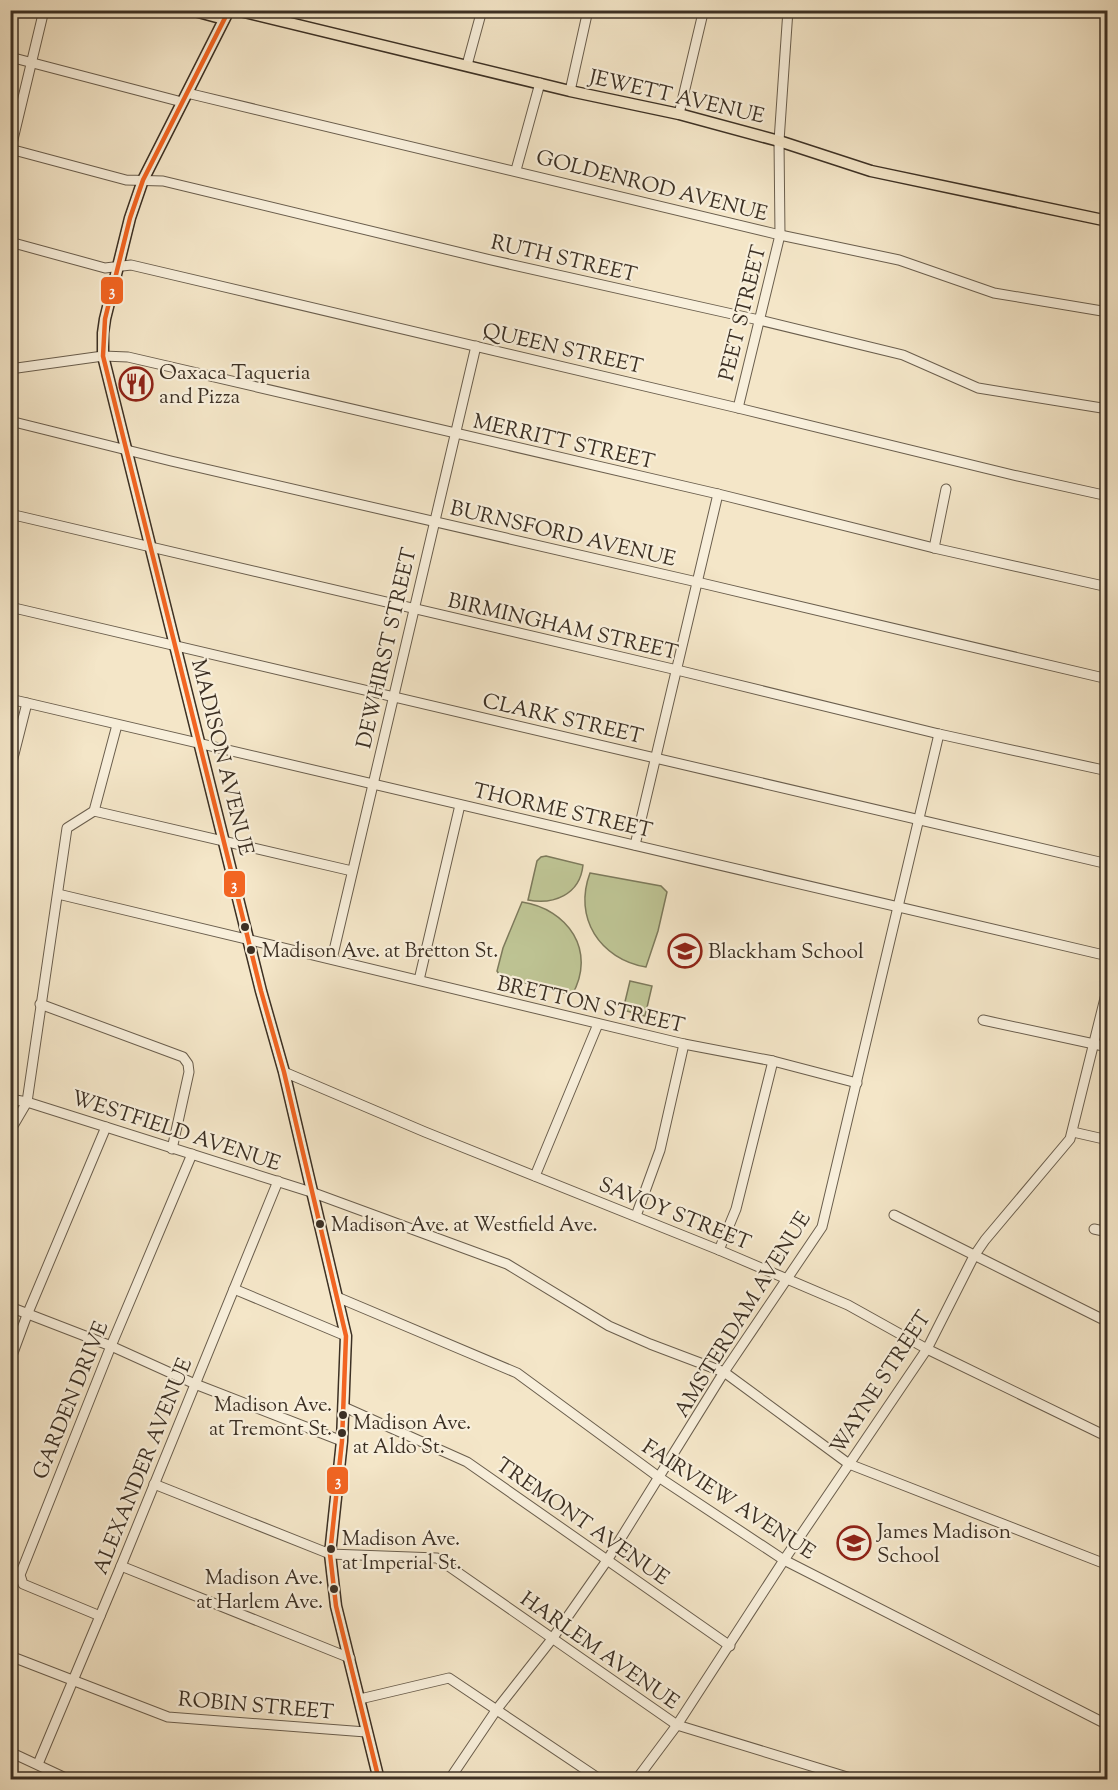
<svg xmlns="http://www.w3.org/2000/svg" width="1118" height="1790" viewBox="0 0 1118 1790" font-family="'Sorts Mill Goudy',serif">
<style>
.green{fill:#bec494;stroke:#7d7a5c;stroke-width:1.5}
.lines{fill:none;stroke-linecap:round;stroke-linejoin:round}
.minor-casing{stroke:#6a5e4d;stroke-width:11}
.major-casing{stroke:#3c3024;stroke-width:13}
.minor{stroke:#f8efdb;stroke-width:9}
.major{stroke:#f4e6c8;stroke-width:10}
.bus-1-casing{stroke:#f8efdb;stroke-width:9}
.bus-1{stroke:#f26522;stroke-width:4.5}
.bus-dot{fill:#3c3024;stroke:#f8efdb;stroke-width:2}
.labels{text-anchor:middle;stroke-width:4.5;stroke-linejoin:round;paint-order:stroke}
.bus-label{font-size:20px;fill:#3c3024;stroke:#f8efdb;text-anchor:start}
.street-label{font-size:21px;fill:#3c3024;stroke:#f8efdb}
.poi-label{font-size:21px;fill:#3c3024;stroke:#f8efdb;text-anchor:start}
.line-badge{stroke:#f8efdb;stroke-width:2}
.badge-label{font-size:16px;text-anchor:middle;font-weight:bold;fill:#fff}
</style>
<rect width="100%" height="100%" fill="#f4e6c8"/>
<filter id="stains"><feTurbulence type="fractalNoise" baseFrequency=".00333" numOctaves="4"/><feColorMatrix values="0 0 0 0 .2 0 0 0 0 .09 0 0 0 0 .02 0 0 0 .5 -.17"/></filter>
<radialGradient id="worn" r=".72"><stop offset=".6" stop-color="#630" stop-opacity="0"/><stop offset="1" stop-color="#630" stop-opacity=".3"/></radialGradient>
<!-- green -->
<g class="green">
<path d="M546,856L583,865C580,895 553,905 528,900L537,861L541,857Z"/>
<path d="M590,873L661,886L667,892L658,931L646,967C600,959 573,918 590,873Z"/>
<path d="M522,902C568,909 597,951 572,995L501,977L497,971L503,948Z"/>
<path d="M630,981L652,986L645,1016L623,1010Z"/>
</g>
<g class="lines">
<!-- minor casing -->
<g class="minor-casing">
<g id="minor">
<path d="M10,57L182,102"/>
<path d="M467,65L482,10"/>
<path d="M570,91L588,10"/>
<path d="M187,93L780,235L899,260L994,293L1108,312"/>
<path d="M679,114L703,13"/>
<path d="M10,149L126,180L163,181L491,260L759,320L903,355L978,388L1108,409"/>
<path d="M10,152L44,10"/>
<path d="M516,170L540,83"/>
<path d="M10,242L105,268L131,265L738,408L1013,475L1108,496"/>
<path d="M10,369L103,356L128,357L718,494L934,548L1108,587"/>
<path d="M738,408L780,235L779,141L788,10"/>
<path d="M10,421L171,461L697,582L1108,679"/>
<path d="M10,514L677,670L939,734L1108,771"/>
<path d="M934,548L946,489"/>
<path d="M10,607L1108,864"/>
<path d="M10,699L1108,956"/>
<path d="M10,770L27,703"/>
<path d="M94,811L352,871"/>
<path d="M635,845L718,494"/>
<path d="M58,894L684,1044L773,1061L857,1083"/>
<path d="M332,959L476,346"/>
<path d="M419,980L460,805"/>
<path d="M40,1004L183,1057L188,1064L189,1072L172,1149"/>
<path d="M983,1020L1108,1047"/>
<path d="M284,1072L425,1132L719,1250L848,1305L927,1349L1108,1437"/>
<path d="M10,1099L27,1102L311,1192L507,1264L609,1326L650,1344L724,1372L849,1464L1108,1565"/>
<path d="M10,1131L27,1102L67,828L94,811L117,725"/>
<path d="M1073,1132L1108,1140"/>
<path d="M535,1176L598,1024"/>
<path d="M894,1215L1108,1322"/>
<path d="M636,1216L660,1150L684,1044"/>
<path d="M1094,1229L1108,1232"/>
<path d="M719,1250L736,1209L773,1061"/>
<path d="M234,1289L346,1336"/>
<path d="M337,1297L517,1373L660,1478L784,1560L1108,1725"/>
<path d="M10,1307L111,1346L195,1384L342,1441"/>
<path d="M10,1361L27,1315L106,1127"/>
<path d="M344,1407L467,1462L730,1646"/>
<path d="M154,1484L330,1554L437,1558L677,1725L857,1780"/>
<path d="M121,1566L350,1658"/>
<path d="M100,1616L23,1584L20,1575L111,1346L192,1154"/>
<path d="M10,1656L168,1717L366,1732"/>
<path d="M360,1699L449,1678L601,1780"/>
<path d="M10,1752L70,1780"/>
<path d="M38,1764L121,1566L278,1181"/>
<path d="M449,1780L497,1709L552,1639L608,1559L724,1372L822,1227L939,734"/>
<path d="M636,1780L677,1725L784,1560L927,1349L974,1256L985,1240L1070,1139L1108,986"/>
</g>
</g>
<!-- major casing -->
<g class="major-casing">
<g id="major">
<path d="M191,10L224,19"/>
<path d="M229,10L143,180L130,218L105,319L103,333V356L261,991L284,1072L346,1336L342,1441L330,1554L336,1606L379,1780"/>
<path d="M236,10L570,91L679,114L779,141L871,171L1108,221"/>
</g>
</g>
<!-- minor -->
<use href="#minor" class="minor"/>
<!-- major -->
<use href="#major" class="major"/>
<!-- bus-1 casing -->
<g class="bus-1-casing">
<path id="bus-1" d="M229,10L143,180L130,218L105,319L103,356L261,991L284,1072L346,1336L342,1441L330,1554L336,1606L379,1780"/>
</g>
<!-- bus-1 -->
<use href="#bus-1" class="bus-1"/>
</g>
<!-- icons -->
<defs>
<g id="restaurant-ring" transform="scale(1.725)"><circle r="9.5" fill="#f8efdb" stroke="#8f2418" stroke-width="1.5"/><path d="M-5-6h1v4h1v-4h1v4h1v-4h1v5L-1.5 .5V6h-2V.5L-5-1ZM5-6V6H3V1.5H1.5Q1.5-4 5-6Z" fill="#8f2418"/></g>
<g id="school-ring" transform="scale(1.725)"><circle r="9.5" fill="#f8efdb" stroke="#8f2418" stroke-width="1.5"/><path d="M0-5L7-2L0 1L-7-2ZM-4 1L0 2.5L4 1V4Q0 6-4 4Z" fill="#8f2418"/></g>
</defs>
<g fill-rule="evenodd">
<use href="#restaurant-ring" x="136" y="384"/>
<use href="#school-ring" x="685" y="951"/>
<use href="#school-ring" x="854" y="1543"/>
</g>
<!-- markers -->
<g class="bus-dot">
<circle cx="245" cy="927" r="5"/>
<circle cx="251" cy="950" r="5"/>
<circle cx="320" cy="1224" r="5"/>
<circle cx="343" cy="1415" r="5"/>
<circle cx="342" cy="1433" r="5"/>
<circle cx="331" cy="1549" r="5"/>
<circle cx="334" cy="1589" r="5"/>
</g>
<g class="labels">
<!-- bus labels -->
<g class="bus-label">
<text x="262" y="957">Madison Ave. at Bretton St.</text>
<text x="331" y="1231">Madison Ave. at Westfield Ave.</text>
<text x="332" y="1411" text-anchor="end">Madison Ave.<tspan x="332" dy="24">at Tremont St.</tspan></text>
<text x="353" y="1429">Madison Ave.<tspan x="353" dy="24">at Aldo St.</tspan></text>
<text x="342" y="1545">Madison Ave.<tspan x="342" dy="24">at Imperial St.</tspan></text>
<text x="323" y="1584" text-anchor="end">Madison Ave.<tspan x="323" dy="24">at Harlem Ave.</tspan></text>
</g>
<!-- street labels -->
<g class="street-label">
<text transform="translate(677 96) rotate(13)" y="7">JEWETT AVENUE</text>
<text transform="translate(652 185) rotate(14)" y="7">GOLDENROD AVENUE</text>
<text transform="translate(564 258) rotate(13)" y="7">RUTH STREET</text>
<text transform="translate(742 313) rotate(-76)" y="7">PEET STREET</text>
<text transform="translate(563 348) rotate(13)" y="7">QUEEN STREET</text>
<text transform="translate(564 441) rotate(13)" y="7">MERRITT STREET</text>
<text transform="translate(563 533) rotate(13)" y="7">BURNSFORD AVENUE</text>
<text transform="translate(563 626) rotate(13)" y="7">BIRMINGHAM STREET</text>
<text transform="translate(386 648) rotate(-77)" y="7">DEWHIRST STREET</text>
<text transform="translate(563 718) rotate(13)" y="7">CLARK STREET</text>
<text transform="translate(223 757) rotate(76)" y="7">MADISON AVENUE</text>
<text transform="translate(563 810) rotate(13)" y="7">THORME STREET</text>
<text transform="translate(591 1004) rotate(13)" y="7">BRETTON STREET</text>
<text transform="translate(176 1130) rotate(18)" y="7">WESTFIELD AVENUE</text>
<text transform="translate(675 1213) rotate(22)" y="7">SAVOY STREET</text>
<text transform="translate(742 1314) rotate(-58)" y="7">AMSTERDAM AVENUE</text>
<text transform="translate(880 1382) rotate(-57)" y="7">WAYNE STREET</text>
<text transform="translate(70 1400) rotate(-68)" y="7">GARDEN DRIVE</text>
<text transform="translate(142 1466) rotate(-68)" y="7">ALEXANDER AVENUE</text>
<text transform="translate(729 1499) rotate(33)" y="7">FAIRVIEW AVENUE</text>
<text transform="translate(583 1521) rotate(35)" y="7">TREMONT AVENUE</text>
<text transform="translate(600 1650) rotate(35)" y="7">HARLEM AVENUE</text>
<text transform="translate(256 1705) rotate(5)" y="7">ROBIN STREET</text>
</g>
<!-- poi labels -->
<g class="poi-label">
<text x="159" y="379">Oaxaca Taqueria<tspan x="159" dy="24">and Pizza</tspan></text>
<text x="708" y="958">Blackham School</text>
<text x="877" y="1538">James Madison<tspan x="877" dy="24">School</tspan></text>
</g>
</g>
<g class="line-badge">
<rect x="100" y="276" width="24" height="29" rx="6" fill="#f26522"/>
<rect x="223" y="870" width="23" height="28" rx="6" fill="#f26522"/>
<rect x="326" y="1466" width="23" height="29" rx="6" fill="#f26522"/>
</g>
<g class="badge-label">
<text x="112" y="296">3</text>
<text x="234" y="890">3</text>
<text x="338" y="1486">3</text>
</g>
<!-- margin -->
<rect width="1118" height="1790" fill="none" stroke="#f4e6c8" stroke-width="36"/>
<rect x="12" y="12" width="1094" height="1766" fill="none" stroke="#3c3024" stroke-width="3"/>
<rect x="18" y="18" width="1082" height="1754" fill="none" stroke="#3c3024" stroke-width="1.5"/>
<rect width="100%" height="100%" filter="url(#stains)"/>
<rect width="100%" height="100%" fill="url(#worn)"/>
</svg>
